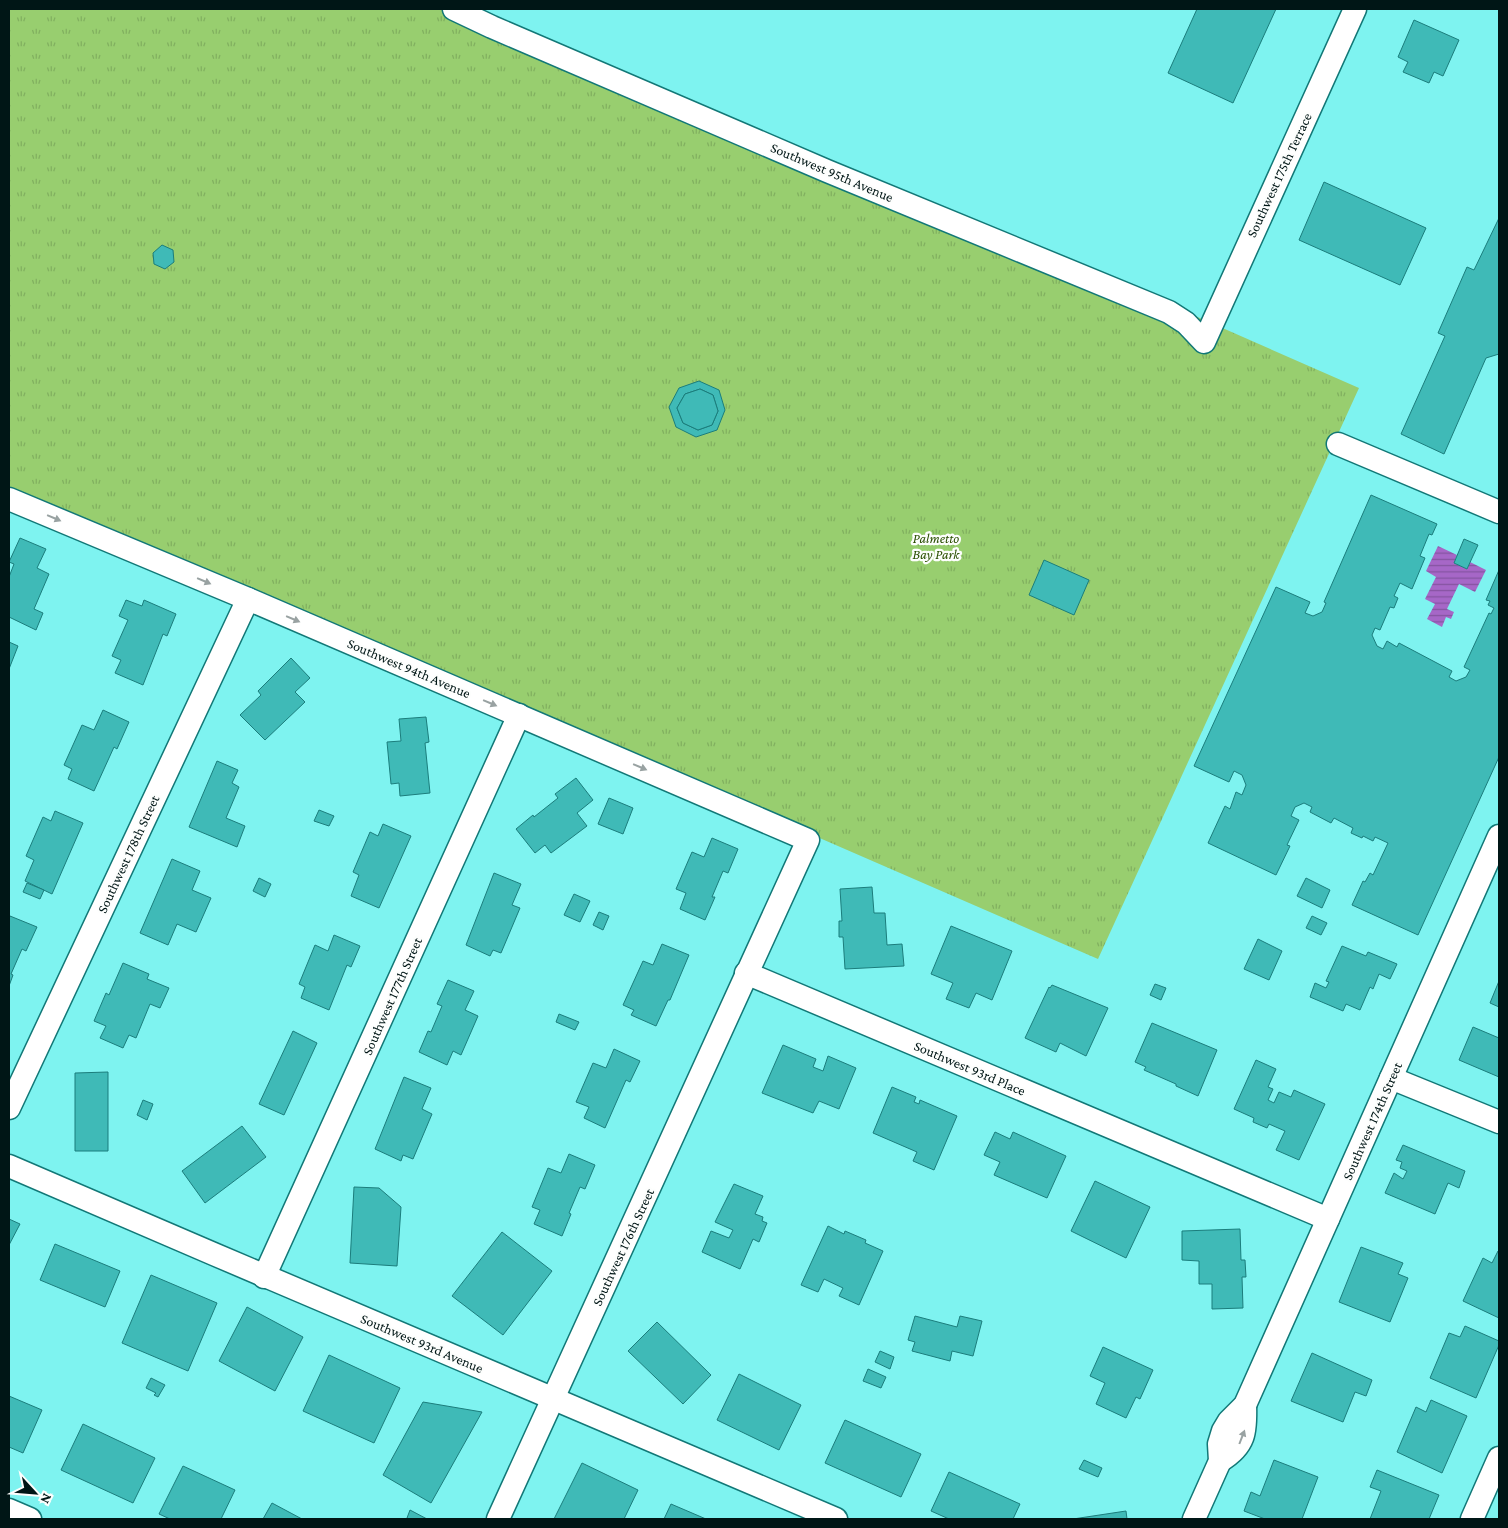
<svg xmlns="http://www.w3.org/2000/svg" width="1508" height="1528" viewBox="0 0 1508 1528" font-family="'Crimson Pro',serif">
<style>
.park{fill:url(#park-tufts)}
.water{fill:url(#water-rules)}
.building{fill:#3fbab7;stroke:#1b7d7c;fill-rule:evenodd}
.lines{fill:none;stroke-linecap:round;stroke-linejoin:round}
.street-casing{stroke:#127877;stroke-width:25}
.street{stroke:#fff;stroke-width:22}
.oneway{fill:#99a2a2}
.labels{text-anchor:middle;stroke-width:4.5;stroke-linejoin:round;paint-order:stroke}
.street-label{font-size:14px;fill:#001616;stroke:#fdfefd}
.park-label{font-size:14px;font-style:italic;fill:#2a4f00;stroke:#fdfefd}
</style>
<defs>
<pattern id="park-tufts" width="24" height="20" patternUnits="userSpaceOnUse" patternTransform="scale(1.25)"><rect width="24" height="20" fill="#98ce6f"/><path d="M3 7l-1-3M5 7V3M7 7l1-3M15 17l-1-3M17 17v-4M19 17l1-3" fill="none" stroke="#81b05f"/></pattern>
<pattern id="water-rules" width="6" height="5" patternUnits="userSpaceOnUse" patternTransform="scale(1.25)"><rect width="6" height="5" fill="#a667c7"/><path d="M0 2.5h6" fill="none" stroke="#8554a1"/></pattern>
</defs>
<rect width="100%" height="100%" fill="#7ef3f0"/>
<!-- park -->
<path class="park" d="M9,9H461L1070,261L1359,388L1098,959L391,652L9,490Z"/>
<!-- water -->
<path class="water" d="M1438,546L1457,555L1454,563L1467,569L1470,562L1486,570L1475,592L1459,584L1447,609L1454,612L1451,619L1446,617L1442,627L1427,619L1435,604L1425,599L1436,577L1426,571Z"/>
<!-- building -->
<g class="building">
<path d="M1197,9H1276L1233,103L1168,73Z"/>
<path d="M1414,20L1459,40L1443,76L1434,72L1429,83L1403,72L1408,62L1398,57Z"/>
<path d="M1324,182L1426,228L1400,285L1299,240Z"/>
<path d="M1499,218V354L1486,358L1444,454L1401,434L1445,336L1438,333L1467,267L1474,270Z"/>
<path d="M162,245L173,250L174,262L165,269L154,264L153,253Z"/>
<path d="M699,381L719,390L725,410L717,430L696,437L676,427L669,407L679,388ZM700,389L713,395L718,411L712,425L698,430L683,423L677,408L685,394Z"/>
<path d="M700,389L713,395L718,411L712,425L698,430L683,423L677,408L685,394Z"/>
<path d="M1371,495L1437,524L1432,535L1429,534L1420,556L1425,558L1412,589L1400,583L1394,596L1398,598L1394,608L1390,607L1380,630L1375,628L1372,635L1377,646L1383,649L1387,641L1397,647L1399,643L1452,671L1449,677L1456,681L1466,677L1470,670L1464,667L1489,613L1491,614L1494,608L1488,605L1490,601L1486,600L1499,570V757L1418,935L1352,905L1363,881L1365,882L1370,873L1373,875L1388,843L1375,837L1373,841L1363,836L1362,838L1351,833L1353,828L1334,818L1331,823L1310,812L1312,807L1304,803L1295,807L1291,816L1299,820L1287,845L1290,846L1276,875L1208,843L1225,806L1230,809L1236,792L1242,795L1246,785L1242,775L1234,771L1229,782L1194,766L1276,587L1310,602L1305,613L1313,616L1322,612L1326,603L1324,602Z"/>
<path d="M20,538L46,549L37,568L49,574L34,609L43,613L36,630L9,617V577L14,564L9,562Z"/>
<path d="M1464,539L1478,545L1467,569L1454,563Z"/>
<path d="M1044,560L1089,580L1074,615L1029,595Z"/>
<path d="M126,600L142,606L144,600L176,614L167,636L163,634L143,685L115,673L121,660L112,656L128,620L119,616Z"/>
<path d="M9,642L18,646L9,669Z"/>
<path d="M291,658L310,678L295,692L305,702L265,740L240,715L261,695L258,691Z"/>
<path d="M103,710L129,722L117,749L114,747L94,791L68,779L72,769L64,765L82,725L94,730Z"/>
<path d="M426,717L429,742L425,743L430,793L400,796L399,783L391,784L387,742L401,741L399,719Z"/>
<path d="M217,761L238,770L232,783L239,787L226,818L245,826L237,847L189,827Z"/>
<path d="M576,778L593,800L577,813L587,826L551,853L545,845L535,853L516,829L533,815L534,817L558,798L555,794Z"/>
<path d="M609,798L633,808L623,834L598,824Z"/>
<path d="M319,810L334,816L329,826L314,821Z"/>
<path d="M55,811L83,823L52,894L25,881L34,860L26,856L43,817L51,821Z"/>
<path d="M383,824L411,836L379,908L351,896L359,875L353,872L370,832L378,836Z"/>
<path d="M712,838L738,849L728,873L723,871L712,897H715L705,920L680,909L686,893L676,889L692,852L704,857Z"/>
<path d="M172,859L200,871L192,890L211,898L196,932L177,924L168,945L140,933Z"/>
<path d="M494,873L521,884L512,905L520,908L501,953L493,950L490,956L466,945Z"/>
<path d="M259,878L271,884L265,897L253,891Z"/>
<path d="M1306,878L1330,890L1322,908L1297,896Z"/>
<path d="M27,883L44,890L40,899L23,892Z"/>
<path d="M872,887L874,913H885L887,945L902,944L904,966L845,969L843,937H839V921H842L840,889Z"/>
<path d="M574,894L590,901L580,922L564,915Z"/>
<path d="M599,912L609,916L603,930L593,925Z"/>
<path d="M10,916L37,927L26,951L22,949L11,974L13,975L9,986V919Z"/>
<path d="M1312,916L1327,923L1321,935L1306,928Z"/>
<path d="M951,926L1012,951L992,1000L976,993L969,1008L946,999L953,983L931,974Z"/>
<path d="M334,935L360,946L351,967L347,965L329,1010L301,998L305,987L299,984L315,945L328,951Z"/>
<path d="M1258,939L1282,951L1269,980L1244,969Z"/>
<path d="M662,944L689,955L670,1000H668L656,1026L631,1015L634,1010L623,1005L643,961L653,965Z"/>
<path d="M1342,946L1366,956L1368,952L1397,964L1390,979L1379,974L1373,989L1370,987L1360,1010L1346,1004L1343,1011L1310,997L1315,983L1326,988L1329,982L1326,981Z"/>
<path d="M123,963L149,974L147,979L169,988L160,1008L150,1004L136,1038L129,1035L123,1048L100,1038L106,1026L94,1021L106,993L109,995Z"/>
<path d="M448,980L474,991L465,1010L478,1016L461,1055L453,1051L447,1065L419,1052L428,1031L431,1032L442,1006L437,1004Z"/>
<path d="M1499,981V1007L1490,1003Z"/>
<path d="M1155,984L1166,988L1161,1000L1150,995Z"/>
<path d="M1052,985L1108,1008L1086,1056L1060,1043L1056,1052L1025,1038L1049,987L1050,988Z"/>
<path d="M559,1014L579,1022L575,1030L556,1022Z"/>
<path d="M1152,1023L1217,1050L1198,1096L1176,1086V1084L1144,1070L1146,1067L1135,1062Z"/>
<path d="M1473,1027L1499,1038V1077L1459,1060Z"/>
<path d="M293,1031L317,1043L284,1115L259,1104Z"/>
<path d="M783,1045L816,1059L813,1067L823,1071L828,1056L856,1068L839,1109L819,1101L813,1113L762,1093Z"/>
<path d="M614,1049L640,1061L630,1082L626,1080L605,1128L584,1118L589,1107L576,1102L593,1063L606,1068Z"/>
<path d="M1256,1060L1276,1069L1268,1087L1273,1089L1268,1100L1274,1103L1279,1092L1291,1097L1294,1090L1325,1104L1299,1160L1276,1150L1285,1131L1269,1124L1267,1128L1253,1122L1254,1118L1234,1109Z"/>
<path d="M108,1072V1151H75V1073Z"/>
<path d="M404,1077L431,1088L422,1109L432,1114L413,1159L403,1155L401,1161L375,1149Z"/>
<path d="M892,1087L916,1097L914,1102L919,1104L920,1100L957,1116L934,1170L913,1161L917,1152L873,1133Z"/>
<path d="M143,1100L153,1104L147,1120L137,1115Z"/>
<path d="M242,1126L266,1157L205,1203L182,1171Z"/>
<path d="M995,1132L1010,1139L1013,1132L1066,1156L1047,1198L994,1175L1000,1162L984,1155Z"/>
<path d="M1403,1145L1465,1171L1459,1188L1448,1183L1435,1214L1385,1193L1394,1173L1403,1179L1407,1171L1400,1168L1402,1162L1396,1160Z"/>
<path d="M569,1154L595,1165L585,1189L580,1187L569,1213L571,1214L562,1236L534,1224L540,1210L532,1207L548,1168L561,1173Z"/>
<path d="M1095,1181L1150,1207L1126,1258L1071,1231Z"/>
<path d="M734,1184L763,1196L755,1214L763,1217L762,1221L767,1223L759,1242L753,1239L740,1269L702,1252L711,1231L729,1238L733,1230L715,1222Z"/>
<path d="M354,1187L379,1188L401,1207L397,1266L350,1263Z"/>
<path d="M9,1219L20,1224L9,1245Z"/>
<path d="M828,1226L844,1234L845,1231L866,1240L865,1243L883,1251L859,1305L839,1296L843,1288L824,1279L818,1292L801,1285Z"/>
<path d="M1240,1229L1241,1260H1245L1246,1277H1242L1243,1308L1212,1309V1284H1199V1261L1182,1260V1231Z"/>
<path d="M502,1232L552,1271L503,1335L452,1296Z"/>
<path d="M55,1244L120,1271L105,1307L40,1280Z"/>
<path d="M1361,1247L1403,1263L1398,1274L1408,1278L1390,1322L1339,1302Z"/>
<path d="M1498,1251L1499,1252V1318L1463,1301L1483,1258L1492,1263Z"/>
<path d="M151,1275L217,1303L188,1371L122,1343Z"/>
<path d="M247,1307L303,1337L275,1391L219,1361Z"/>
<path d="M915,1316L957,1327L960,1316L982,1321L973,1356L952,1351L950,1361L912,1351L915,1342L908,1340Z"/>
<path d="M657,1322L711,1375L683,1404L628,1351Z"/>
<path d="M1465,1326L1499,1341V1345L1476,1398L1430,1378L1449,1333L1460,1337Z"/>
<path d="M1103,1347L1153,1370L1140,1399L1136,1397L1126,1418L1096,1404L1105,1383L1090,1376Z"/>
<path d="M880,1351L894,1357L890,1369L875,1362Z"/>
<path d="M1312,1353L1372,1380L1366,1396L1355,1392L1343,1422L1291,1401Z"/>
<path d="M329,1355L400,1388L374,1443L303,1411Z"/>
<path d="M868,1369L886,1377L881,1388L863,1381Z"/>
<path d="M739,1374L801,1405L779,1450L717,1420Z"/>
<path d="M151,1378L165,1385L158,1397L154,1395L156,1393L146,1388Z"/>
<path d="M9,1396L42,1410L23,1453L9,1447Z"/>
<path d="M1431,1400L1467,1416L1442,1473L1397,1452L1416,1407L1426,1412Z"/>
<path d="M423,1402L482,1412L431,1503L383,1475Z"/>
<path d="M845,1420L921,1454L901,1497L825,1463Z"/>
<path d="M83,1424L155,1458L133,1503L61,1470Z"/>
<path d="M1084,1460L1102,1468L1098,1477L1079,1469Z"/>
<path d="M1274,1460L1318,1477L1302,1519H1265L1244,1511L1251,1492L1260,1496Z"/>
<path d="M582,1463L638,1490L624,1519H554Z"/>
<path d="M183,1466L235,1490L221,1519H170L159,1514Z"/>
<path d="M1377,1470L1439,1495L1429,1519H1370L1381,1491L1370,1487Z"/>
<path d="M949,1472L1020,1504L1013,1519H949L931,1511Z"/>
<path d="M272,1503L302,1519H263Z"/>
<path d="M671,1504L706,1519H664Z"/>
<path d="M410,1510L427,1519H410L407,1518Z"/>
<path d="M1126,1511L1127,1519H1073Z"/>
</g>
<g class="lines">
<!-- street casing -->
<g class="street-casing">
<g id="street">
<path d="M454,9L492,27L827,171L1169,312L1186,323L1204,342L1355,9"/>
<path d="M1338,444L1499,512"/>
<path d="M9,499L248,599L808,840L498,1519"/>
<path d="M746,973L1328,1219"/>
<path d="M1391,1078L1499,1122"/>
<path d="M9,1108L248,599"/>
<path d="M9,1166C284,1285 560,1401 836,1519"/>
<path d="M264,1277L519,715"/>
<path d="M1220,1461C1245,1446 1246,1432 1245,1405"/>
<path d="M9,1510L30,1519"/>
<path d="M1194,1519L1220,1461L1219,1444L1223,1431L1229,1421L1245,1405L1499,836"/>
<path d="M1472,1519L1499,1458"/>
</g>
</g>
<!-- street -->
<use href="#street" class="street"/>
</g>
<!-- one-way arrows -->
<defs><path id="oneway-solid" d="M-6-.8H1V-3.2L6.5 0L1 3.2V.8H-6Z" transform="scale(1.25)"/></defs>
<g class="oneway">
<use href="#oneway-solid" transform="translate(54 518) rotate(23)"/>
<use href="#oneway-solid" transform="translate(204 581) rotate(23)"/>
<use href="#oneway-solid" transform="translate(293 619) rotate(23)"/>
<use href="#oneway-solid" transform="translate(490 703) rotate(23)"/>
<use href="#oneway-solid" transform="translate(640 767) rotate(23)"/>
<use href="#oneway-solid" transform="translate(1242 1437) rotate(-69)"/>
</g>
<g class="labels">
<!-- street labels -->
<g class="street-label">
<text transform="translate(832 172) rotate(23)" y="5">Southwest 95th Avenue</text>
<text transform="translate(1279 175) rotate(-65)" y="5">Southwest 175th Terrace</text>
<text transform="translate(409 668) rotate(23)" y="5">Southwest 94th Avenue</text>
<text transform="translate(128 854) rotate(-65)" y="5">Southwest 178th Street</text>
<text transform="translate(392 996) rotate(-66)" y="5">Southwest 177th Street</text>
<text transform="translate(970 1068) rotate(23)" y="5">Southwest 93rd Place</text>
<text transform="translate(1372 1121) rotate(-66)" y="5">Southwest 174th Street</text>
<text transform="translate(623 1247) rotate(-65)" y="5">Southwest 176th Street</text>
<text transform="translate(422 1343) rotate(23)" y="5">Southwest 93rd Avenue</text>
</g>
<!-- park labels -->
<g class="park-label">
<text x="936" y="543">Palmetto<tspan x="936" dy="16">Bay Park</tspan></text>
</g>
</g>
<!-- border -->
<rect width="1508" height="1528" fill="none" stroke="#001616" stroke-width="20"/>
<!-- north arrow -->
<g transform="translate(35 1493) rotate(116)" stroke="#fdfefd" stroke-width="4" paint-order="stroke">
<path d="M0-4L9 19L0 12L-9 19Z" fill="#001616"/>
<text y="-8" font-size="14" font-weight="bold" text-anchor="middle" fill="#001616">N</text>
</g>
</svg>
